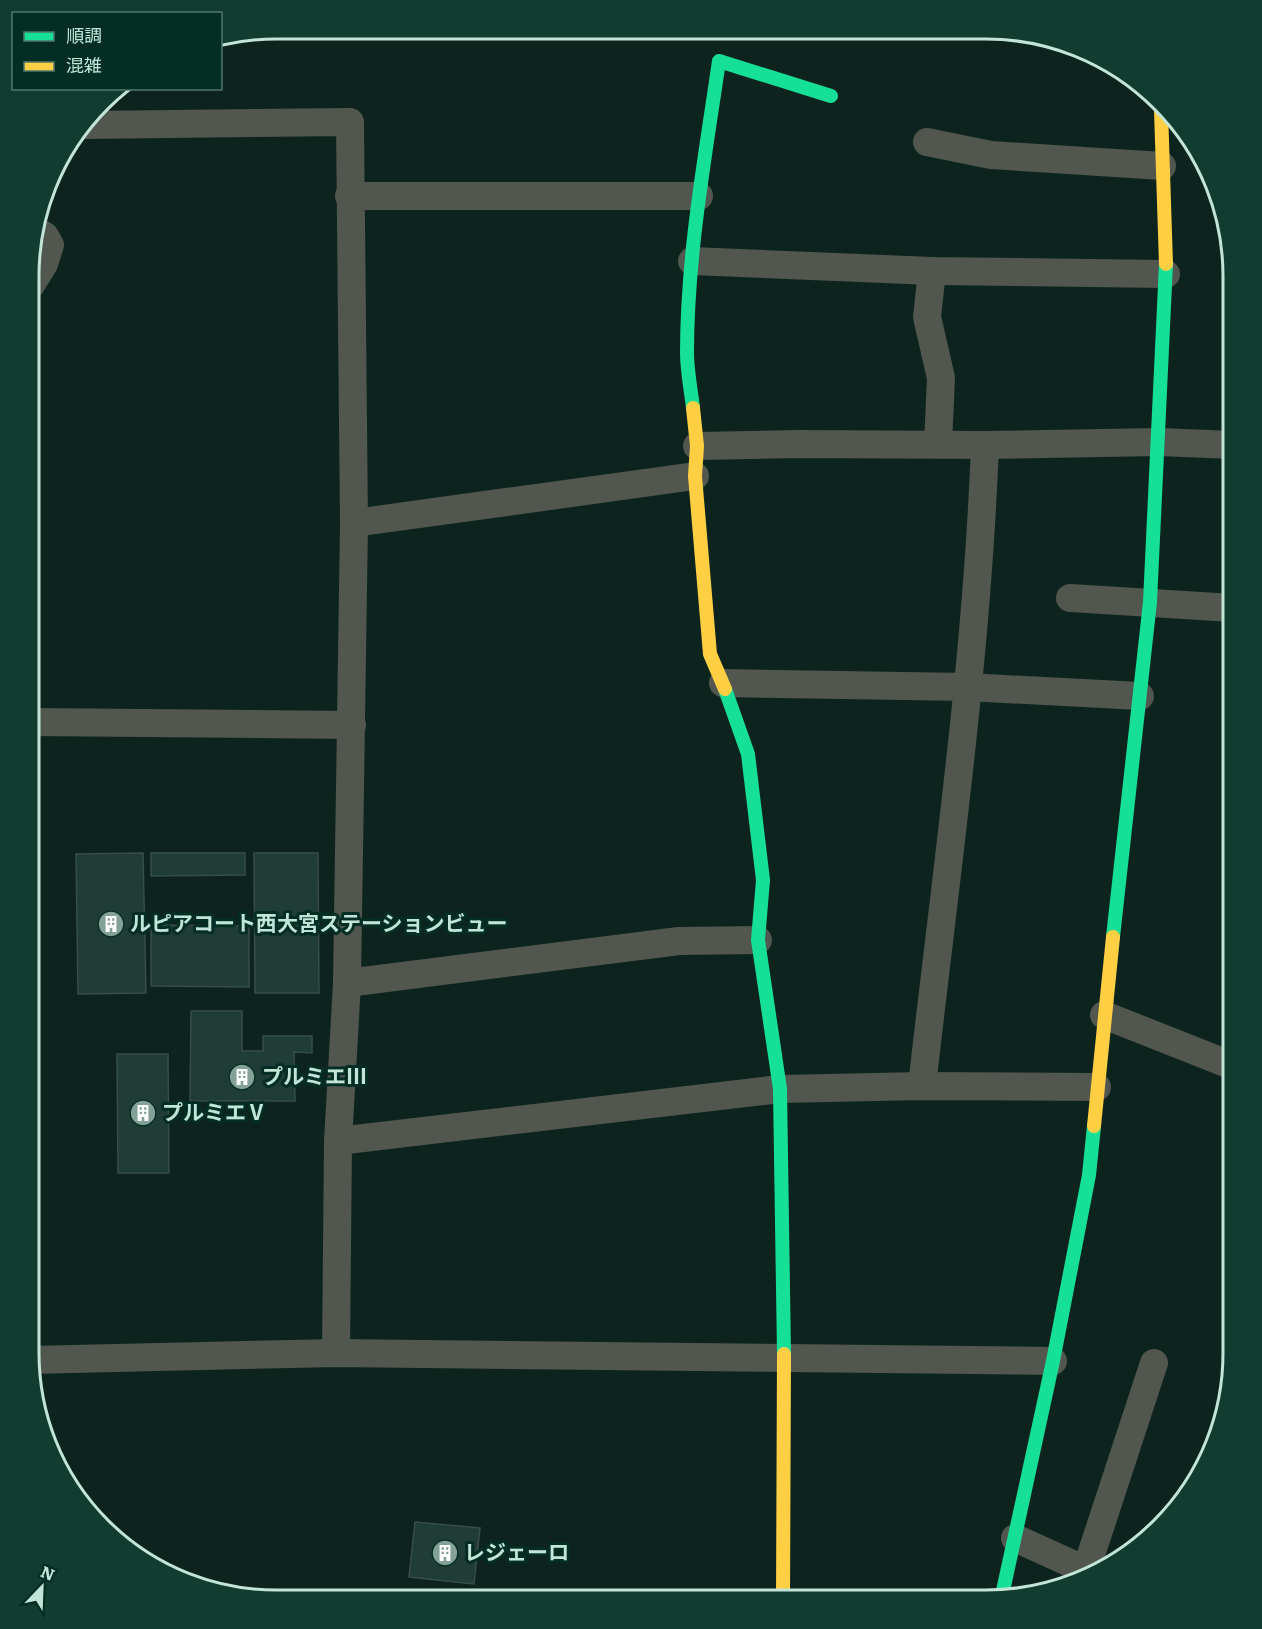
<svg xmlns="http://www.w3.org/2000/svg" width="1262" height="1629" viewBox="0 0 1262 1629" font-family="Literata,'Noto Sans JP',serif">
<style>
.building{fill:#203c36;stroke:#364e47;stroke-width:1.5}
.lines{fill:none;stroke-linecap:round;stroke-linejoin:round}
.street{stroke:#51564e;stroke-width:28}
.fast{stroke:#16e098;stroke-width:14}
.slow{stroke:#ffcf43;stroke-width:14}
.labels{text-anchor:middle;stroke-width:6;stroke-linejoin:round;paint-order:stroke}
.poi-label{font-size:21px;font-weight:bold;fill:#c2e5d8;stroke:#042d23;text-anchor:start}
.rim{fill:none;stroke:#c2e5d8;stroke-width:3}
</style>
<rect width="100%" height="100%" fill="#0d241e"/>
<!-- building -->
<g class="building">
<path d="M143,853L146,993L78,994L76,854Z"/>
<path d="M151,853H245V875L151,876Z"/>
<path d="M254,853H318L319,993H255Z"/>
<path d="M151,925L249,926V987L151,986Z"/>
<path d="M191,1011H242V1051H263V1036H312V1053L294,1052L295,1101H190Z"/>
<path d="M117,1054H168L169,1173H118Z"/>
<path d="M415,1522L480,1528L474,1584L409,1577Z"/>
</g>
<g class="lines">
<!-- street -->
<g class="street">
<path d="M84,125L350,122L354,523L347,983L338,1141L336,1353"/>
<path d="M927,142L991,155L1162,166"/>
<path d="M349,196H699"/>
<path d="M692,261L932,271L1166,274"/>
<path d="M932,271L927,317L941,378L938,444"/>
<path d="M31,285L44,264L50,245L45,236L35,230"/>
<path d="M697,446L798,444L985,445L1159,442L1233,445"/>
<path d="M354,523L695,476"/>
<path d="M1070,598L1233,608"/>
<path d="M723,683L967,687L1140,696"/>
<path d="M30,722L352,725"/>
<path d="M347,983L679,941L758,940"/>
<path d="M1104,1015L1233,1066"/>
<path d="M922,1086C946,873 977,660 985,445"/>
<path d="M338,1141L780,1089L922,1086L1097,1087"/>
<path d="M29,1360L336,1353L1053,1361"/>
<path d="M1015,1538L1092,1573"/>
<path d="M1086,1570L1154,1363"/>
</g>
<!-- fast -->
<g class="fast">
<path d="M693,408C691,390 687,371 687,353C687,255 705,158 719,61L831,96"/>
<path d="M725,689L748,754L763,880L758,940L780,1089L784,1354"/>
<path d="M1113,937L1150,602L1166,264"/>
<path d="M1001,1600L1053,1361L1089,1175L1094,1126"/>
</g>
<!-- slow -->
<g class="slow">
<path d="M1161,110L1166,264"/>
<path d="M693,408L697,446L695,476L710,654L725,689"/>
<path d="M1094,1126L1113,937"/>
<path d="M783,1600L784,1354"/>
</g>
</g>
<!-- icons -->
<defs>
<g id="building-disc" transform="scale(1.35)"><circle r="9.5" fill="#83a197" stroke="#042d23"/><path d="M-4-6H4V6H1V3H-1V6H-4ZM-2.5-4.3h1.7v1.8h-1.7ZM.8-4.3h1.7v1.8H.8ZM-2.5-1h1.7V.8h-1.7ZM.8-1h1.7V.8H.8Z" fill="#fff"/></g>
</defs>
<g fill-rule="evenodd">
<use href="#building-disc" x="111" y="924"/>
<use href="#building-disc" x="242" y="1077"/>
<use href="#building-disc" x="143" y="1113"/>
<use href="#building-disc" x="445" y="1553"/>
</g>
<g class="labels">
<!-- poi labels -->
<g class="poi-label">
<text x="130" y="931">ルピアコート西大宮ステーションビュー</text>
<text x="262" y="1084">プルミエⅢ</text>
<text x="162" y="1120">プルミエⅤ</text>
<text x="464" y="1560">レジェーロ</text>
</g>
</g>
<!-- crop -->
<path d="M0 0H1262V1629H0ZM276 39H986A237 237 0 0 1 1223 276V1353A237 237 0 0 1 986 1590H276A237 237 0 0 1 39 1353V276A237 237 0 0 1 276 39Z" fill="#133c31" fill-rule="evenodd"/>
<path class="rim" d="M276 39H986A237 237 0 0 1 1223 276V1353A237 237 0 0 1 986 1590H276A237 237 0 0 1 39 1353V276A237 237 0 0 1 276 39Z"/>
<!-- legend -->
<rect x="12" y="12" width="210" height="78" fill="#042d23" stroke="#50776b" stroke-width="1.5"/>
<rect x="24" y="32" width="30" height="9" fill="#16e098" stroke="#50776b" stroke-width="1.5"/>
<text x="66" y="42" font-size="18" fill="#c2e5d8">順調</text>
<rect x="24" y="62" width="30" height="9" fill="#ffcf43" stroke="#50776b" stroke-width="1.5"/>
<text x="66" y="72" font-size="18" fill="#c2e5d8">混雑</text>
<!-- north arrow -->
<g transform="translate(42 1587) rotate(23)" stroke="#042d23" stroke-width="4.5" paint-order="stroke">
<path d="M0-4.5L10 22L0 15L-10 22Z" fill="#c2e5d8"/>
<text y="-9" font-size="16" font-weight="bold" text-anchor="middle" fill="#c2e5d8">N</text>
</g>
</svg>
